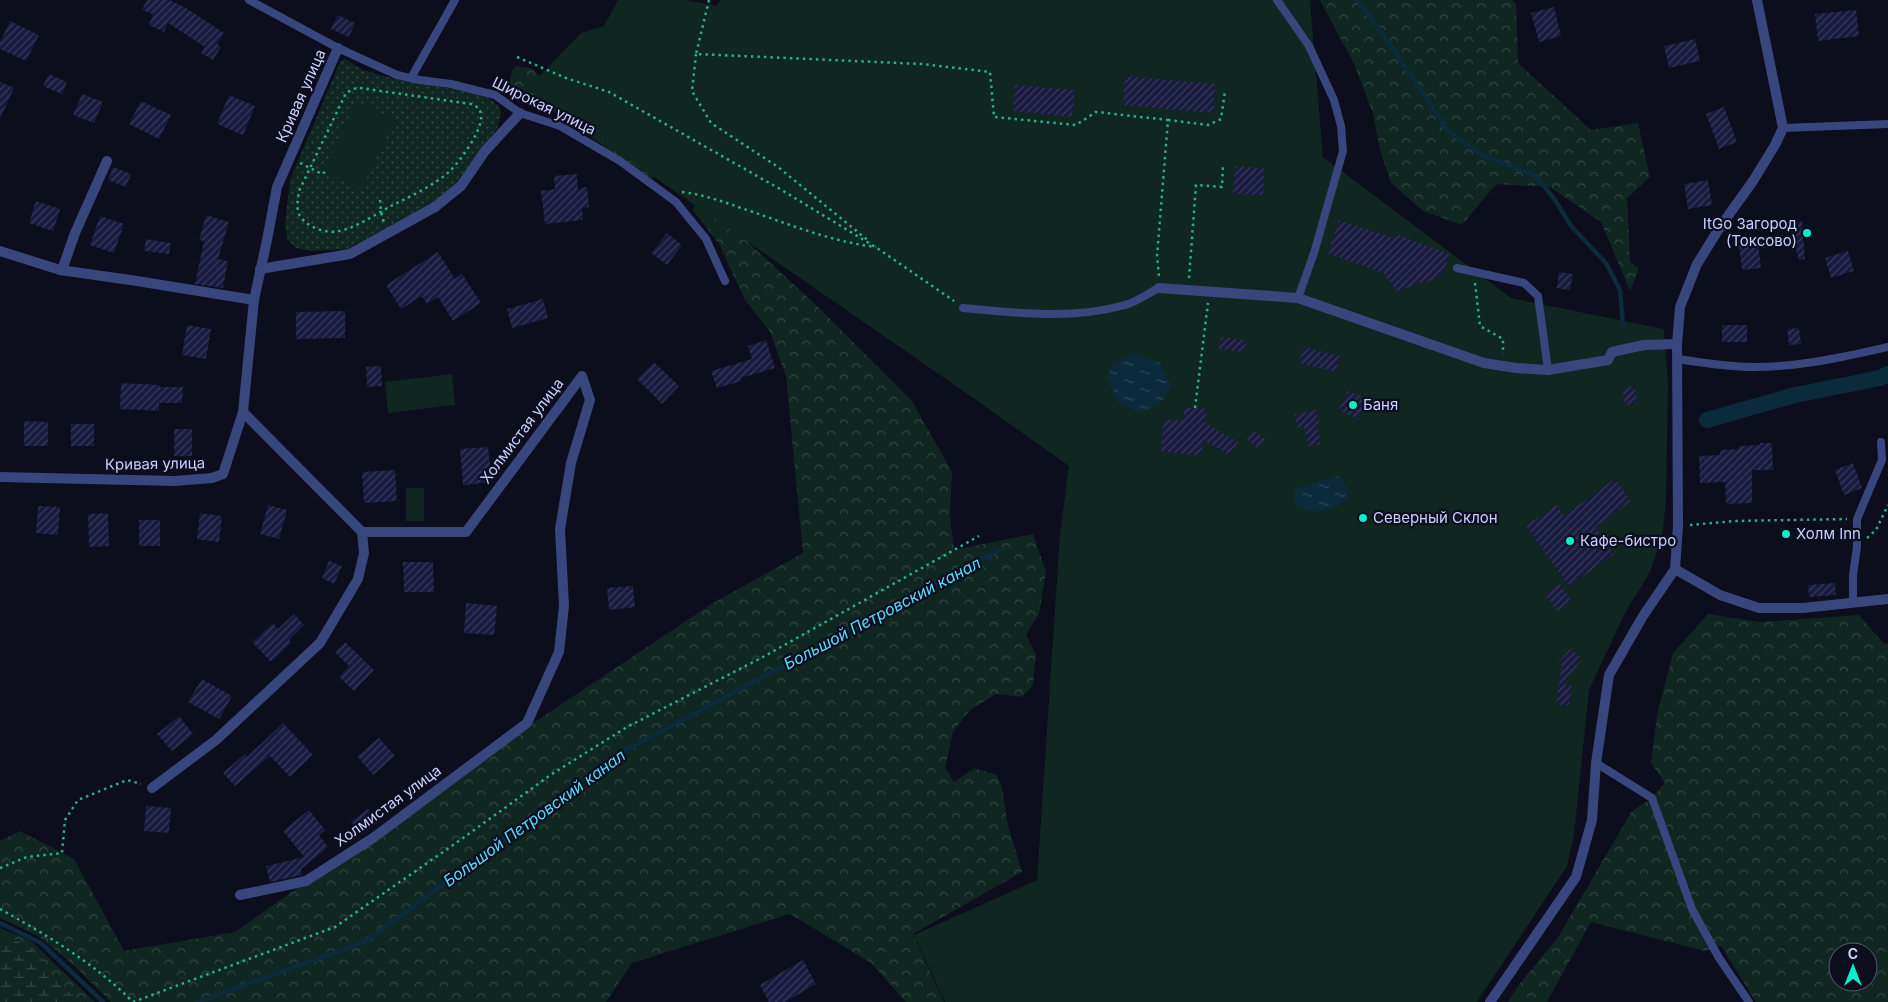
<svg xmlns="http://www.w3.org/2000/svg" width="1888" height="1002" viewBox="0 0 1888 1002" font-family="Inter,sans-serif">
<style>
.grass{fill:url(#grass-dots)}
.forest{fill:url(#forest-crowns);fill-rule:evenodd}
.wetland{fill:url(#wetland-marsh)}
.garden{fill:#0f2720}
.water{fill:url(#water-ripples)}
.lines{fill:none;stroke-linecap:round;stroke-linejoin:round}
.stream{stroke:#0b2b3d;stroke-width:4.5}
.canal{stroke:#0b2b3d;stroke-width:16}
.building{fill:url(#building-hatch)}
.path{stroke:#2dae84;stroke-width:2.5;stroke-dasharray:2.5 4;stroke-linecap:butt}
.service{stroke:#37467c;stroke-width:8}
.minor{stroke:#37467c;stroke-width:10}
.tertiary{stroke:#37467c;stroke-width:10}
.poi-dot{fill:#01f2ca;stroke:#0c0d1d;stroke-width:2}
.labels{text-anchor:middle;stroke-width:4.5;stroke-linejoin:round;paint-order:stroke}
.street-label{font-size:15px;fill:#c8d0ff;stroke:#0c0d1d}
.poi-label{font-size:15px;fill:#c8d0ff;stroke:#0c0d1d;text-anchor:start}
.water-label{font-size:16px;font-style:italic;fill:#56ddfe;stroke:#0c0d1d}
</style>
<defs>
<pattern id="grass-dots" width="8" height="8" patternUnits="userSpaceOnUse" patternTransform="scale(1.25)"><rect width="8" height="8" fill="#0f2720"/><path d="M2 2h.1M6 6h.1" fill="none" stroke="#304541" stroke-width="1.8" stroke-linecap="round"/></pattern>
<pattern id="forest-crowns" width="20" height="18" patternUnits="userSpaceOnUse" patternTransform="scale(1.25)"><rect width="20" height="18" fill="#0f2720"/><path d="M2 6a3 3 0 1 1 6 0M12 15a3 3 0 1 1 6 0" fill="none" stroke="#304541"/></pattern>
<pattern id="wetland-marsh" width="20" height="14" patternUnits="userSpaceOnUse" patternTransform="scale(1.25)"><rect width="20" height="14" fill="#0f2720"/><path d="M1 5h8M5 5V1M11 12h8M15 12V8" fill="none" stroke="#304541"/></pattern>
<pattern id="water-ripples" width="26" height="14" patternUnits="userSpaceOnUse" patternTransform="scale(1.25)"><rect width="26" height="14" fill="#0b2b3d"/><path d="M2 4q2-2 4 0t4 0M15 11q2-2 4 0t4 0" fill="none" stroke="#2d495a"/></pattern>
<pattern id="building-hatch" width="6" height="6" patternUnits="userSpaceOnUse" patternTransform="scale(1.25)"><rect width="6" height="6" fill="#181a3e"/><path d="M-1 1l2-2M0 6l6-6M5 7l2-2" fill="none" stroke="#383a5b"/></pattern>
</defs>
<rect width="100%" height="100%" fill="#0c0d1d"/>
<!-- grass -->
<path class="grass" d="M345,59L363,70L391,78L469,92L488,98L498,105L501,112L498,127L458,185L435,202L347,249L310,251L296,248L288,240L285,225L290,180L340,62Z"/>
<!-- forest -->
<g class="forest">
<path d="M1320,0H1512L1516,4L1518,63L1591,130L1638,123L1650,177L1627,198L1630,262L1639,268L1630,291L1601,222L1550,187L1496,184L1462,225L1423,211L1391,183L1380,150L1373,114L1354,64Z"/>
<path d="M517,66L530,68L561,93L656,175L652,179L538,101L515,91L509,84L512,70Z"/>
<path d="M696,202L709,206L818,307L912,401L952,472L950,516L954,550L1033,534L1046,572L1039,614L1026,635L1036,654L1033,685L1022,697L996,694L970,710L953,732L945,768L954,782L974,768L997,775L1002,789L1008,825L1022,872L913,934L944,1002H906L871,963L790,914L632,963L606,1002H111L69,961L38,936L0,918V841L20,831L74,859L124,951L235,932L500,745L713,603L803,553L786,376L770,332L745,300L719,244L693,210Z"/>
<path d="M1708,614L1760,622L1859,615L1884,644L1888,643V1002H1756L1721,946L1705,951L1591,922L1547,1002H1508L1518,986L1558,937L1632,811L1652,798L1665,783L1651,763L1657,715L1673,653ZM1838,952H1868V982H1838Z"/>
<path d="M0,928L30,940L95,1002H0Z"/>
</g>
<!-- wetland -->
<path class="wetland" d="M0,934L8,935L38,954L57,982L81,1002H0Z"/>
<!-- garden -->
<g class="garden">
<path d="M618,0H685L717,6L720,0H1310L1323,157L1511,298L1664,329L1668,382L1666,501L1662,537L1650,572L1625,613L1589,690L1574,835L1567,866L1477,1002H945L914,935L1037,880L1060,534L1069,466L979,402L527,89L581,33L604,26Z"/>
<path d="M357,101L395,120L361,190L323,171Z"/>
<path d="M452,374L455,405L388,413L385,382Z"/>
<rect x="406" y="488" width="18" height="33"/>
</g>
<!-- water -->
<g class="water">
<path d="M1133,353L1160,363L1171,386L1163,400L1141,413L1119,402L1107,378L1112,366Z"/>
<path d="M1338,476L1347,488V498C1334,512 1311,515 1296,505L1293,489Z"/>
</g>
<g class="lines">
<!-- stream -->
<g class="stream">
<path d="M1357,0L1385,37L1448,131L1482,155L1536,176L1555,200L1571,226L1606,263L1620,290L1623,325"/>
<path d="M0,923L41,943L103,1002"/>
<path d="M197,1002L367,941L608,760L999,550"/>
</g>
<!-- canal -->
<path class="canal" d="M1707,420L1795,395L1880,378L1888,374"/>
</g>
<!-- building -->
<g class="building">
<path d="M147,0H169L186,8L224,33L217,44L221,47L213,60L201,53L205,47L168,23L164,32L149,25L153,14L142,10Z"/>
<path d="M1554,7L1561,36L1539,42L1531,13Z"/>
<path d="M1856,10L1859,36L1818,41L1815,14Z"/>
<path d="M338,15L355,23L349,37L331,29Z"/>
<path d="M10,21L39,35L26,61L0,49V42Z"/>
<path d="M1695,39L1700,61L1669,68L1664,46Z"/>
<path d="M49,74L67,82L62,94L43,86Z"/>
<path d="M1125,76L1215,84L1213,113L1123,105Z"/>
<path d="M0,82L14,88L0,119Z"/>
<path d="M1015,85L1075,90L1072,117L1013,111Z"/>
<path d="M82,94L103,102L94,123L73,115Z"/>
<path d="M229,95L255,106L243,135L217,124Z"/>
<path d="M141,101L171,115L159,139L129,124Z"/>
<path d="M1724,107L1737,142L1719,149L1706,114Z"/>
<path d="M1235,166L1264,168L1263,195L1233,194Z"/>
<path d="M113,167L131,174L126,187L108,180Z"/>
<path d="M577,174L578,189L587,187L589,207L582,208L583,220L545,224L541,191L555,189L554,176Z"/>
<path d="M1708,180L1712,205L1688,209L1684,184Z"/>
<path d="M36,201L60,209L53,231L29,223Z"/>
<path d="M206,215L229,222L218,259L228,261L223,288L195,284L204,241L199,240Z"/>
<path d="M100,216L124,224L114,253L90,245Z"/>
<path d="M1339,220L1393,238L1395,234L1450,254L1442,275L1422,285L1420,282L1398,292L1383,273L1328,253Z"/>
<path d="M1802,221L1805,259L1799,260L1789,224Z"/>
<path d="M667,233L682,245L667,265L651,253Z"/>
<path d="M146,239L171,243L169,254L144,251Z"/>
<path d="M1758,244L1761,268L1742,270L1739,246Z"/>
<path d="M1848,251L1854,271L1831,278L1825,258Z"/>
<path d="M438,252L455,279L462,274L481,303L453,321L438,297L427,304L422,296L401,309L386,285Z"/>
<path d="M1559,272L1573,274L1570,290L1557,288Z"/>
<path d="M543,299L548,318L512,328L507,309Z"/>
<path d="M345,311V338L296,339V312Z"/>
<path d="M187,325L211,329L206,359L182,355Z"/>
<rect x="1722" y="325" width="25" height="17"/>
<path d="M1799,328L1801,344L1789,345L1787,329Z"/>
<path d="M1221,337L1246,340L1244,352L1219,349Z"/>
<path d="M766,340L775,368L741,378L742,381L717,388L711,371L752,359L748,346Z"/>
<path d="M1303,347L1340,356L1336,372L1299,363Z"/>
<path d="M654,362L679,386L662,404L637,379Z"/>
<path d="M381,366L382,386L367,387L366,367Z"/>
<path d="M121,383L160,385V387H183L182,403H159V411L120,409Z"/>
<path d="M1634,386L1637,403L1625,405L1622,388Z"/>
<path d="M1348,391L1367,399L1358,419L1339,410Z"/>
<path d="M1184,407L1206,409L1205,423L1238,442L1230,455L1203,440L1201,456L1161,451L1164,419L1183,421Z"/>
<path d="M1316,410L1319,423L1316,424L1321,444L1309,447L1304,427L1298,428L1294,415Z"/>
<path d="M24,421L48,422V446H24Z"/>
<rect x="71" y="424" width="23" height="22"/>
<rect x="174" y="429" width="18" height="27"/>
<path d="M1254,431L1265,439L1258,448L1247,440Z"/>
<path d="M1760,443H1772L1773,470H1752V503L1726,504L1725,482L1700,483L1699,456L1720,455V450L1739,449V446L1760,445Z"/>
<path d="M488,447L492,482L463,485L460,449Z"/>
<path d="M1853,463L1862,488L1844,495L1835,470Z"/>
<path d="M395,470L397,501L364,503L362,472Z"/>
<path d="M1615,479L1631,501L1595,527L1614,554L1569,586L1526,526L1556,505L1564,516Z"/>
<path d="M268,505L287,510L279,539L260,534Z"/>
<path d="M38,506L60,507L58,535L36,533Z"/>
<path d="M108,513L109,546L89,547L88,514Z"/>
<path d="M200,513L222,516L219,542L197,539Z"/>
<rect x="139" y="520" width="21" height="26"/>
<path d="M329,561L342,566L334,584L322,578Z"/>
<path d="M403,562H433L434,592H404Z"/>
<path d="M1835,583L1836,595L1809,597L1808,585Z"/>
<path d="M1560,584L1572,601L1557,611L1545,594Z"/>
<path d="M633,586L635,607L609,610L607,588Z"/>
<path d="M466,603L497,606L494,635L464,633Z"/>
<path d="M294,614L304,625L289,640L291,643L271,662L252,642L273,623L278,629Z"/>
<path d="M345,642L374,670L354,691L339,677L349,666L335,652Z"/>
<path d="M1570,649L1580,657V662L1562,684L1572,686L1569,706L1556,704L1562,665L1558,663Z"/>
<path d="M202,679L232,696L219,719L188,702Z"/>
<path d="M179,716L193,734L172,751L157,734Z"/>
<path d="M283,723L313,755L290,777L270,756L235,786L223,773L245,754L247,757Z"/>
<path d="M379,738L395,756L373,775L357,756Z"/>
<path d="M146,806L171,808L169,833L144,831Z"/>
<path d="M368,809L378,822L362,835L351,822Z"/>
<path d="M309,810L325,830L319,835L328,847L301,869L302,875L270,882L266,866L304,857L283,831Z"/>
<path d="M803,960L816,984L785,1002H769L760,985Z"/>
</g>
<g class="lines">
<!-- path -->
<g class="path">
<path d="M709,0L696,54L922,64L990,72L994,117L1076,125L1096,112L1168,120L1157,256L1159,276"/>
<path d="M696,54L692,91L711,123L778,167L870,242"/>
<path d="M517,57L566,78L609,92L780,189L877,248L954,301"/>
<path d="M360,88L471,104C474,105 476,106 478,108C491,121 460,161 450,171C433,186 411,196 391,206C374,215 358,227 339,231C326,234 305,227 299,214C296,207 298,198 299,191L346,93L353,89Z"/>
<path d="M1168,120L1208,125L1221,119L1225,91"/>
<path d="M300,163L322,174L325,172"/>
<path d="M682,192C707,195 729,204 753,212C793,226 834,242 876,247"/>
<path d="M380,200L381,212L384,223"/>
<path d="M1189,278L1196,185L1222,187L1223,166"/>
<path d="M1475,283L1480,326L1503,339V354"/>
<path d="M1195,408L1208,303"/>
<path d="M1690,525L1735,521L1847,519"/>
<path d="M1867,538L1876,530L1888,505"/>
<path d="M0,868L27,857L62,853L65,820L78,800L127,780L141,784"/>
<path d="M0,909C47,935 95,964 133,1002"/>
<path d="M133,1002L335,927L456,843L552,774L627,727L763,657L979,536"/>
</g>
<!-- service -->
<g class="service">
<path d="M249,0L338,48L397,75L420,80L451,84L495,95L520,113L560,126L620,161L676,202L706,239L725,281"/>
<path d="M1277,0L1309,46L1334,100L1341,126L1343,151L1314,253L1298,298"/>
<path d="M411,78L455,0"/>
<path d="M1783,128L1888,124"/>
<path d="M1457,268L1524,283L1538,296L1548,370"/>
<path d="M963,308C1017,313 1072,320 1125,305C1137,302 1148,293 1159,288"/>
<path d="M1678,359C1703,363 1729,367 1754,367C1799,367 1845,357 1888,347"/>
<path d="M1853,603V575L1857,547V519L1882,460L1881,442"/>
<path d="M1596,763L1652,798L1692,909L1719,958L1749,1002"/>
</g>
<!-- minor -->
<g class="minor">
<path d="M0,251L60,270L137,281L254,300"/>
<path d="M260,269L350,254L435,207L461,186L485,151L520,113"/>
<path d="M62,270L75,233L107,161"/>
<path d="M1159,288L1298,298L1484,363L1516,368L1548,370L1608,360L1612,352L1644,345L1677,344"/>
<path d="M0,477L175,481L212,478L223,474L243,412L254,300L267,240L277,187L338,48"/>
<path d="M1675,569L1720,595L1759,608H1803L1888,599"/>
<path d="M152,788L216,740L320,643L358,579L364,553L362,532"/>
<path d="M240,895L306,881L373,838L527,723L559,652L564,606L560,529L571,463L590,400L582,376L466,532H362L243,412"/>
</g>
<!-- tertiary -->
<path class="tertiary" d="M1490,1002L1576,877L1592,820L1596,763L1609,675L1643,616L1675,569L1678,526L1677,344L1680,307L1697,264L1720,227L1753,181L1775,145L1783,128L1757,0"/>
</g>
<!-- markers -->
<g class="poi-dot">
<circle cx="1807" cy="233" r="5"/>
<circle cx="1353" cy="405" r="5"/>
<circle cx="1363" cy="518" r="5"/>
<circle cx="1786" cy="534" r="5"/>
<circle cx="1570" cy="541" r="5"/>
</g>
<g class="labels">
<!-- street labels -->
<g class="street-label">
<text transform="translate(301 96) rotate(-66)" y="5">Кривая улица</text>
<text transform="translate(544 106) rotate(26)" y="5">Широкая улица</text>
<text transform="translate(522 431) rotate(-53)" y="5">Холмистая улица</text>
<text transform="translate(155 464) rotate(-1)" y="5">Кривая улица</text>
<text transform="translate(388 806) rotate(-36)" y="5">Холмистая улица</text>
</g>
<!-- poi labels -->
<g class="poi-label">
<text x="1797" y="229" text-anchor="end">ItGo Загород<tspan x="1797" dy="17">(Токсово)</tspan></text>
<text x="1363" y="410">Баня</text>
<text x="1373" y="523">Северный Склон</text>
<text x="1796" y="539">Холм Inn</text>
<text x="1580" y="546">Кафе-бистро</text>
</g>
<!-- water labels -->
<g class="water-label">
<text transform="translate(882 613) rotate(-28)" y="6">Большой Петровский канал</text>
<text transform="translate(534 818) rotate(-36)" y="6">Большой Петровский канал</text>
</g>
</g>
<!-- north arrow -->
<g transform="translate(1853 967)"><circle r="24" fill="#0c0d1d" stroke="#575b77"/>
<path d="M0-4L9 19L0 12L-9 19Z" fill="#01f2ca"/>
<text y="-8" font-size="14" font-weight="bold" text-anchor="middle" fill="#c8d0ff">С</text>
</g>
</svg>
